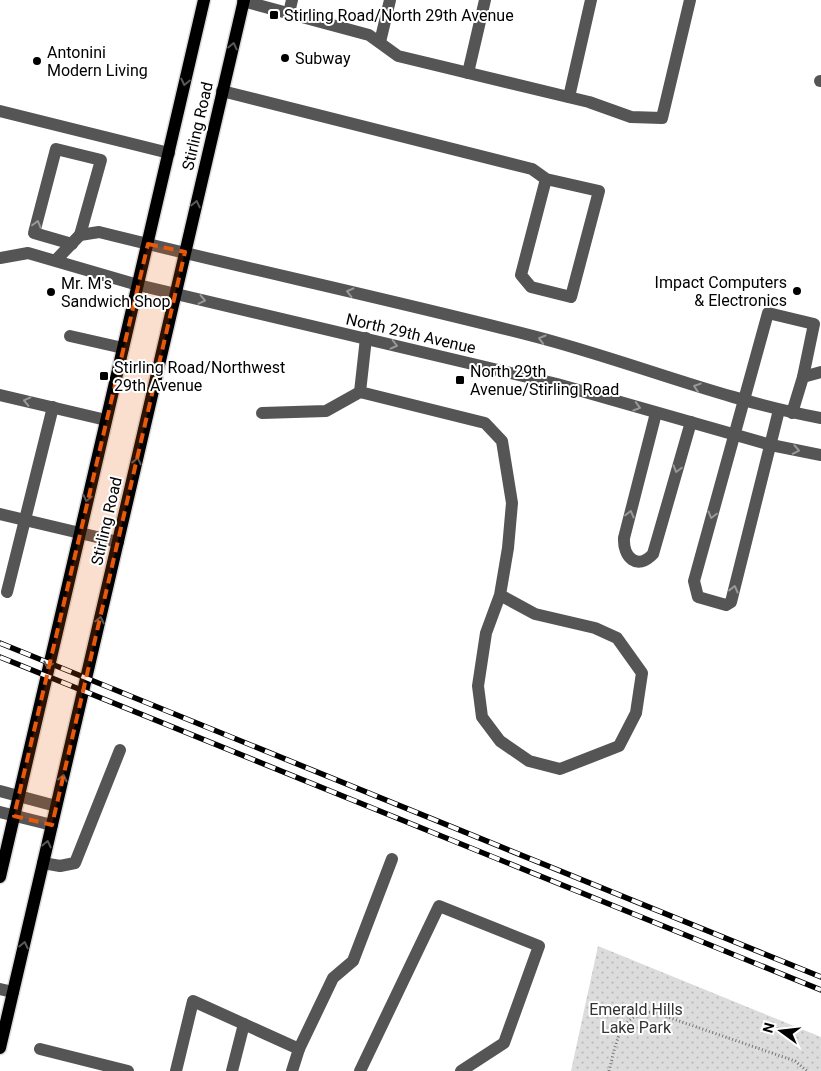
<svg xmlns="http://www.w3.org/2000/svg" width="821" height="1071" viewBox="0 0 821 1071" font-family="Roboto,sans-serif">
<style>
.park{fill:url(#park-dots)}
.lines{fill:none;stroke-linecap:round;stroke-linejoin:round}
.major-casing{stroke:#dbdbdb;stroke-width:15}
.path{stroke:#777;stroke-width:3;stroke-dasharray:1 2.5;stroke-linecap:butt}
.minor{stroke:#555;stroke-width:12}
.major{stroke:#000;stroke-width:12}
.rail-casing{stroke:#000;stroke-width:5.5}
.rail{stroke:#fff;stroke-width:4;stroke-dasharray:11;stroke-linecap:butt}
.oneway{stroke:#595959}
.oneway2{stroke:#999}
.marked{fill:#e8590c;fill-opacity:0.2;stroke:#e8590c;stroke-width:4;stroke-dasharray:10 6;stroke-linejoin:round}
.poi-dot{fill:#000;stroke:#fff;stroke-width:2}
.labels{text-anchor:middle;stroke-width:4;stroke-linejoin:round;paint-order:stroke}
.poi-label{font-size:16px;fill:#000;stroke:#fff;text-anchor:start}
.street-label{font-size:16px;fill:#000;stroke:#fff}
.park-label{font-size:16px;fill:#333;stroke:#fff}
</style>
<defs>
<pattern id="park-dots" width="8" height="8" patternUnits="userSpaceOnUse" patternTransform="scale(1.25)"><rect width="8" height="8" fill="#dcdcdc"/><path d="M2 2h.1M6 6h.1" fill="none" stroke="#bbb" stroke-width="1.8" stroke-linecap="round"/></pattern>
</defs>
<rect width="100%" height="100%" fill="#fff"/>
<!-- park -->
<path class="park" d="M598,946L821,1037V1071H571Z"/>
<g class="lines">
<!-- major casing -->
<g class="major-casing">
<g id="major">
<path d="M0,877L204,0"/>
<path d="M0,1048L244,0"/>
</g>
</g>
<!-- path -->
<path class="path" d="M609,1071C616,1044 619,1013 653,1012L795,1061L807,1071"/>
<!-- minor -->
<g class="minor">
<path d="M243,1L369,35L398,56L589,102L631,117L662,118L690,0"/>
<path d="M289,13L292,0"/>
<path d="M380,42L390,0"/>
<path d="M468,73L485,0"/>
<path d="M820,81H821"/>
<path d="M222,91L532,169L546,179L521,275L531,287L571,297L599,191L546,179"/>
<path d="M569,97L591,0"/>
<path d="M0,111L169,153"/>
<path d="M72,244L34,233L56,149L101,160L80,235"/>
<path d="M0,258L28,253L138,285L557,384L771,445L821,455"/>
<path d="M56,260L80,235L99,232C243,268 389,299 533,336C630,361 722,400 821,418"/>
<path d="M70,336L123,348"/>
<path d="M366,338L360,392L485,423L502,441L512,503L508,548L500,595L486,633L478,686L482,717L500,741L529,761L560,769L619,746L636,713L642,673L617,638L595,628L535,614L500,595"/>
<path d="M0,395L106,420"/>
<path d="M779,410L731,602L726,605L698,597L694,581L768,313L814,324L803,377"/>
<path d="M262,413L326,411L360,392"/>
<path d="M656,413L624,538C623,557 637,571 653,554L691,422"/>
<path d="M792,413L803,377L821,372"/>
<path d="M0,514L118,542"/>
<path d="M7,592L53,407"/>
<path d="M0,791L56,806"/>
<path d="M0,812L52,825"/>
<path d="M43,863L60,866L75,863L120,750"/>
<path d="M0,989L13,992"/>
<path d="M40,1049L128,1071"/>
<path d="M299,1049L333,978L353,961L392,859"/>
<path d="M176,1071L193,1001L299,1049L292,1071"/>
<path d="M232,1071L244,1024"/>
<path d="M360,1071L439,906L539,946L504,1043L461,1071"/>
</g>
<!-- major -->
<use href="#major" class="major"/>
<!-- rail casing -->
<g class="rail-casing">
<g id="rail">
<path d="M0,643L821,977"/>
<path d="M0,657L821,990"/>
</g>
</g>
<!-- rail -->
<use href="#rail" class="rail"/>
</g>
<!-- one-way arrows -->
<defs><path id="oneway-chevron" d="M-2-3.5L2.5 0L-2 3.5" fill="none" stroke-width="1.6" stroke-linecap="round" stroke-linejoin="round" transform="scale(1.25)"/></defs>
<g class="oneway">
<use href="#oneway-chevron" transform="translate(233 46) rotate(-77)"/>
<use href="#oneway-chevron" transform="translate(185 82) rotate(103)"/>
<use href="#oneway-chevron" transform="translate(196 204) rotate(-77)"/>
<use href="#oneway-chevron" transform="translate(137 461) rotate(-77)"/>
<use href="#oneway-chevron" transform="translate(87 498) rotate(103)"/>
<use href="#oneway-chevron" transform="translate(100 620) rotate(-77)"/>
<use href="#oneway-chevron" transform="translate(48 665) rotate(104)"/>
<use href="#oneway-chevron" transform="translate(63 778) rotate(-76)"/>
<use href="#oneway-chevron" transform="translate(47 844) rotate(-77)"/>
<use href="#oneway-chevron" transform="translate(24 945) rotate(-77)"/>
</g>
<g class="oneway2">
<use href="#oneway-chevron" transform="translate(37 224) rotate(-75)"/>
<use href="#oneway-chevron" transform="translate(350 292) rotate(-166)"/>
<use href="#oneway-chevron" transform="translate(202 300) rotate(13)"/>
<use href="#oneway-chevron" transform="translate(542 339) rotate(-164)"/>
<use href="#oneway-chevron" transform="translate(394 345) rotate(14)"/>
<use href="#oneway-chevron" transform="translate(697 387) rotate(-162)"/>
<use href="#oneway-chevron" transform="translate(27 401) rotate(-167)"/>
<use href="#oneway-chevron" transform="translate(637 407) rotate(16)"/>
<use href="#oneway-chevron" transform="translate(796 450) rotate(11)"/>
<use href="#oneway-chevron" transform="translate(677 469) rotate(106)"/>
<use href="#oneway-chevron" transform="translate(630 514) rotate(-76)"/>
<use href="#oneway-chevron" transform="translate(712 515) rotate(105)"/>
<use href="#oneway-chevron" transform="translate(734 589) rotate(-76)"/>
</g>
<!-- marked area -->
<path class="marked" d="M148,244L185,252L52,825L14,816Z"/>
<!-- markers -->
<g class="poi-dot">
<rect x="269" y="10" width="10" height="10" rx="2.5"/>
<circle cx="285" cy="58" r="5"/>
<circle cx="37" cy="61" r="5"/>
<circle cx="797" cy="291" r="5"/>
<circle cx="51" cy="292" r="5"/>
<rect x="99" y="371" width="10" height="10" rx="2.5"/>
<rect x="455" y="375" width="10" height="10" rx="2.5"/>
</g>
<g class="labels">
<!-- poi labels -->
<g class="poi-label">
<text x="284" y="21">Stirling Road/North 29th Avenue</text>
<text x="47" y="58">Antonini<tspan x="47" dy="18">Modern Living</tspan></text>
<text x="295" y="64">Subway</text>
<text x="787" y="288" text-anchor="end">Impact Computers<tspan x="787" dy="18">&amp; Electronics</tspan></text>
<text x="61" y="289">Mr. M's<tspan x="61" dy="18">Sandwich Shop</tspan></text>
<text x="114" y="373">Stirling Road/Northwest<tspan x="114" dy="18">29th Avenue</tspan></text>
<text x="470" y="377">North 29th<tspan x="470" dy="18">Avenue/Stirling Road</tspan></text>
</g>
<!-- street labels -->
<g class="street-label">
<text transform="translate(197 126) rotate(-77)" y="6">Stirling Road</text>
<text transform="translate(411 333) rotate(13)" y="6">North 29th Avenue</text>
<text transform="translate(106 521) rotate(-77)" y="6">Stirling Road</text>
</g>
<!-- park labels -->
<g class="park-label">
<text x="636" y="1015">Emerald Hills<tspan x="636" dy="18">Lake Park</tspan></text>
</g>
</g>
<!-- north arrow -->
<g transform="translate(781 1031) rotate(285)" stroke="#ffffff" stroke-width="4" paint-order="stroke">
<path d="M0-4L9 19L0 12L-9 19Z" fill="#000000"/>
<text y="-8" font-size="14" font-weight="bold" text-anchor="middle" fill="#000000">N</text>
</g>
</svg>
